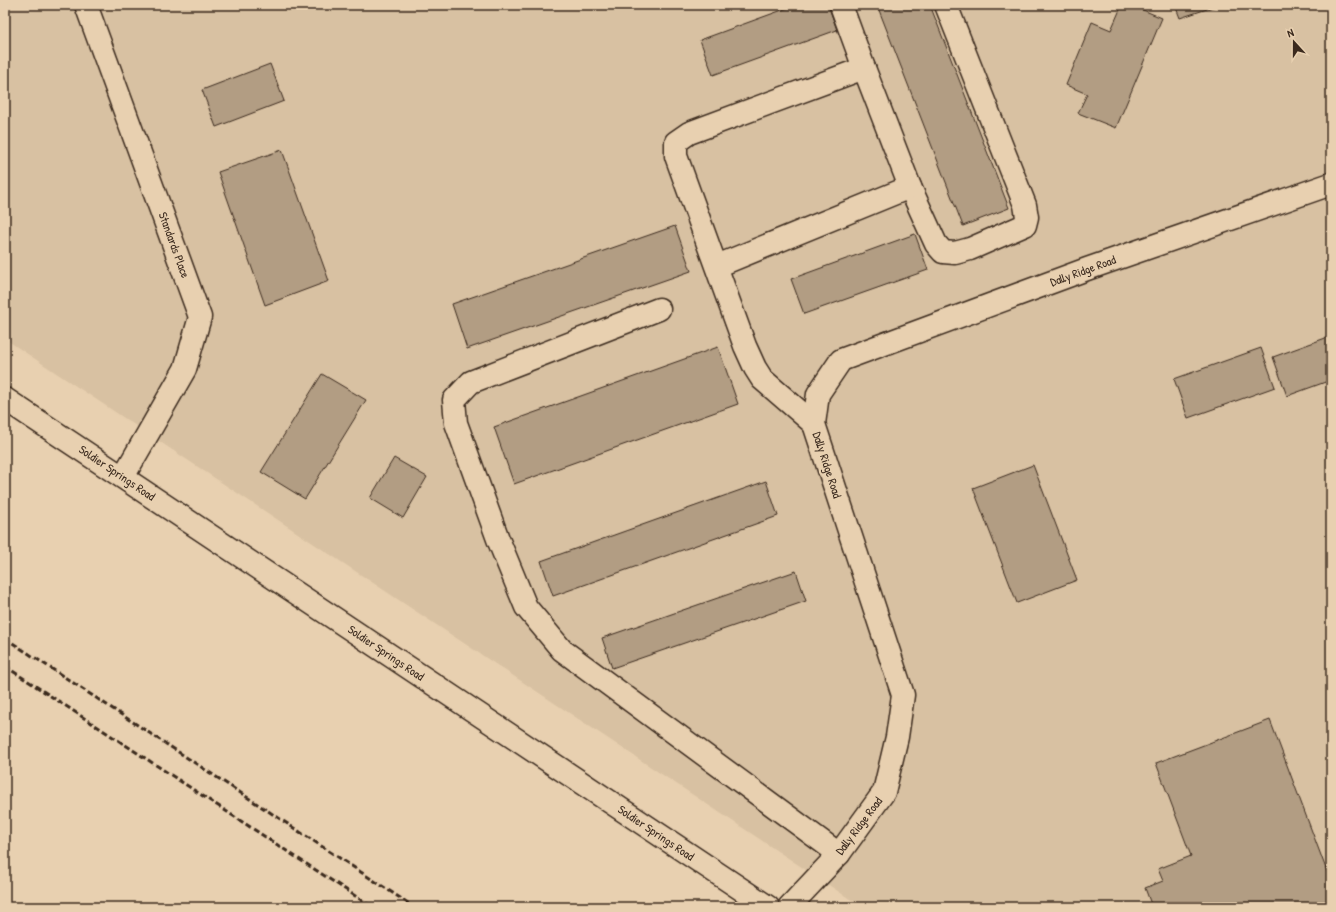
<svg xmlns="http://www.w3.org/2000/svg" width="1336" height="912" viewBox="0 0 1336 912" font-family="'Patrick Hand',sans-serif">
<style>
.built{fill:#d8c1a2}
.building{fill:#b29d83;stroke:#3b2a1e}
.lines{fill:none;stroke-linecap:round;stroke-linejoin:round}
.minor-casing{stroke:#3b2a1e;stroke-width:25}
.minor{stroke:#e8d0b0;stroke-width:22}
.rail{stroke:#3b2a1e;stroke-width:3;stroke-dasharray:6 3;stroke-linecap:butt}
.labels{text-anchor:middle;stroke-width:4;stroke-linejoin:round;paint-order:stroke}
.street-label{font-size:12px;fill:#3b2a1e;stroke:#e8d0b0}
</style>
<rect width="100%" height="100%" fill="#e8d0b0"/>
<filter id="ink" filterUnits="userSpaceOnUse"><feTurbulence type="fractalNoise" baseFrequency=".025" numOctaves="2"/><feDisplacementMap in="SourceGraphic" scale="8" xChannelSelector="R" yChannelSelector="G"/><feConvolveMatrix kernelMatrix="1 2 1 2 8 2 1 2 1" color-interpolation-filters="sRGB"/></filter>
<g filter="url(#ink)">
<!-- built -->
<path class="built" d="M5,5H1331V907H862L5,339Z"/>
<!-- building -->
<g class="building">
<path d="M796,5H828L837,30L713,75L700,40Z"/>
<path d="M877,5H930L1009,208L963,226Z"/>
<path d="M1122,5H1131L1162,18L1116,128L1078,113L1087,94L1066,85L1092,22L1111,30Z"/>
<path d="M1175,5H1219L1180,18Z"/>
<path d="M270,64L284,101L216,127L202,90Z"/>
<path d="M282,150L329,281L265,305L218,172Z"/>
<path d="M675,226L691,271L467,349L452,304Z"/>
<path d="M915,234L928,270L804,314L791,279Z"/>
<path d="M1331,336V380L1287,396L1273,357Z"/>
<path d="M718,347L738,404L514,484L494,427Z"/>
<path d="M1261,348L1275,387L1188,418L1174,379Z"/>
<path d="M322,374L366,400L305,499L261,472Z"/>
<path d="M394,458L427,477L403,518L370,498Z"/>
<path d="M1033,465L1077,580L1017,603L973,488Z"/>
<path d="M766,481L778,516L553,596L541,561Z"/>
<path d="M796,571L806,601L612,668L602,638Z"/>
<path d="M1270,720L1331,882V907H1152L1145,888L1163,881L1158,869L1191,856L1156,763Z"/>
</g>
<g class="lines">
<!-- minor casing -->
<g class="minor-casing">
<g id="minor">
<path d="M86,5L200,317L185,369L123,477"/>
<path d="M843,5L842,8L864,68"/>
<path d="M910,187L936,244L943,252L955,253L970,249L1025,225L1027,217L1025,205L946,5"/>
<path d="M717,266L910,187L864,68L689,133L676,142V156L745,346L755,368L762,379L814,424"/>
<path d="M659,309L471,382L454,400L456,423L498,539L526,607L562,650L839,854"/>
<path d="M5,399L768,907"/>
<path d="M789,907L839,854L884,792L897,737L903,695L814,424L818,394L841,360L1087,269L1331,184"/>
</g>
</g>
<!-- minor -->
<use href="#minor" class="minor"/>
<!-- rail -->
<g class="rail">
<path d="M5,638L414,907"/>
<path d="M5,666L372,907"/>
</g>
</g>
</g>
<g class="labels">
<!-- street labels -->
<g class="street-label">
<text transform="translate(174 245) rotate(70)" y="4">Standards Place</text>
<text transform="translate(1083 271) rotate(-20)" y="4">Dally Ridge Road</text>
<text transform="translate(827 465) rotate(72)" y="4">Dally Ridge Road</text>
<text transform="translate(117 473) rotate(34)" y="4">Soldier Springs Road</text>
<text transform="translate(386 653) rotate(34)" y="4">Soldier Springs Road</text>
<text transform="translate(859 826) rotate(-53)" y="4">Dally Ridge Road</text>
<text transform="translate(656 833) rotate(34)" y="4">Soldier Springs Road</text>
</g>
</g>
<!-- margin -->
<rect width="1336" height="912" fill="none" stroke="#e8d0b0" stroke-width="20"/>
<rect x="10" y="10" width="1316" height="892" fill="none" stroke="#3b2a1e" stroke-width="1.5" filter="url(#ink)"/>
<!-- north arrow -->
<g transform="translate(1294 42) rotate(339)" stroke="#e8d0b0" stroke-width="3" paint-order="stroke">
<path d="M0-3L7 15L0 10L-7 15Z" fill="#3b2a1e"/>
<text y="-6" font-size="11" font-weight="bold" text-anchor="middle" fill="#3b2a1e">N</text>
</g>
</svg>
